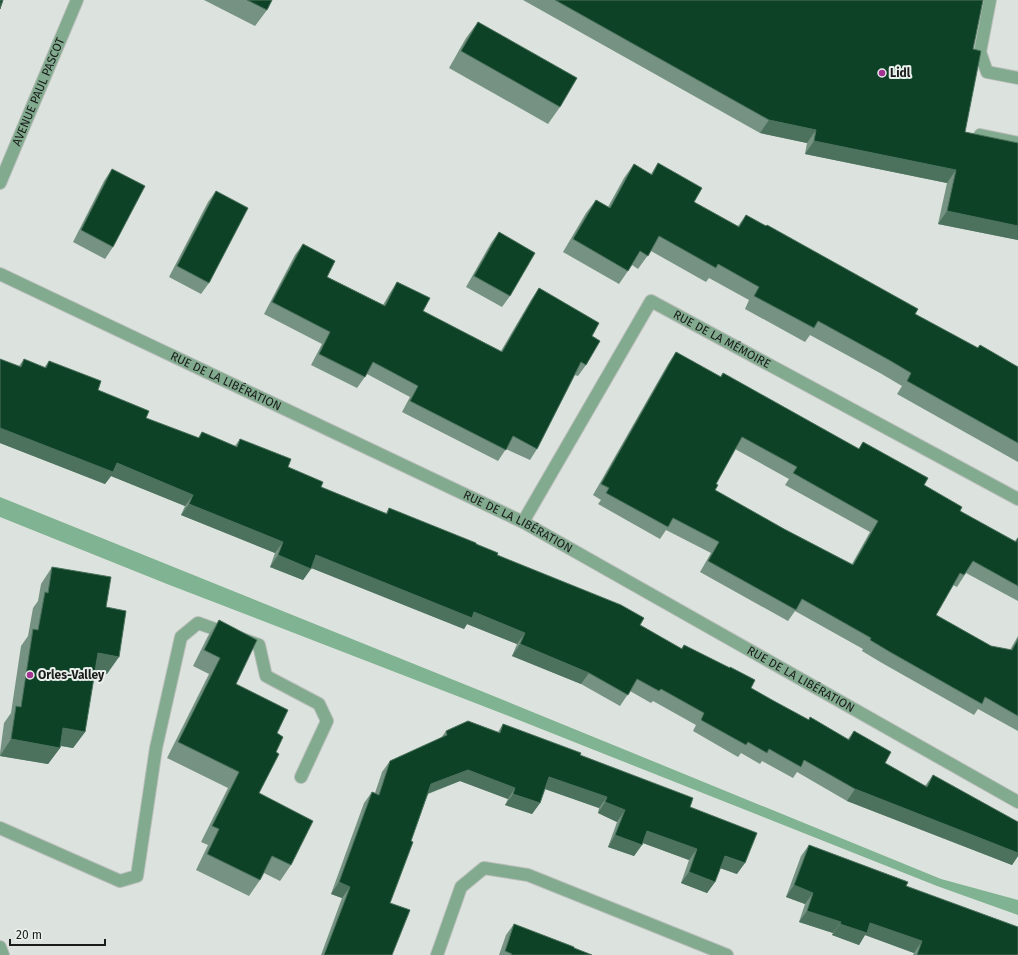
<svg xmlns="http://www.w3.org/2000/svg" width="1018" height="955" viewBox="0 0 1018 955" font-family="'Fira Sans',sans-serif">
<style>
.water{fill:#80b391}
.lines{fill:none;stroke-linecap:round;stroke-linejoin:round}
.lane-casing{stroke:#b9beba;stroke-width:14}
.street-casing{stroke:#b9beba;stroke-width:14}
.lane{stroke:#81aa8e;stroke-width:12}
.street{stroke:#81aa8e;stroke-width:12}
.wall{fill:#759282;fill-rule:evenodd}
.shaded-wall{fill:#4c725d}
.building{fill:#0e4226;stroke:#4c725d;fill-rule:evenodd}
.poi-dot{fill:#a23390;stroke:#e9efeb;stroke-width:1.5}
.labels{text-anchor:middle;stroke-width:4;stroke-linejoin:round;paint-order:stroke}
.poi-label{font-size:12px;font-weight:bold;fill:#1a1c1b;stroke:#e9efeb;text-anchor:start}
.street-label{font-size:12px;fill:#1a1c1b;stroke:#e9efeb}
</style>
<rect width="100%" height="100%" fill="#dce2dd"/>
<!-- water -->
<path class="water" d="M0,497L491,695L941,879L1018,900V915L937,886L501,713L167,584L0,517Z"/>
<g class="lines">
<!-- lane casing -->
<g class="lane-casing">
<g id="lane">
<path d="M990,0L980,52L987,72L1018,78"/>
<path d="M980,135L1018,143"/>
<path d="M0,828L120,881L137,876L156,748L181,637L198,623L259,645L266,676L319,704L327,721L301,777"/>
</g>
</g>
<!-- street casing -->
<g class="street-casing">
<g id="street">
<path id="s1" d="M0,183L77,0"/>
<path id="s2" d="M0,274L523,522L1018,802"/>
<path id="s3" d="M523,522L651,301L1018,499"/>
<path d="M0,947L3,955"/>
<path d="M437,955L461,887L484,868L528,875L727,955"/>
</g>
</g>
<!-- lane -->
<use href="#lane" class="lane"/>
<!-- street -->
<use href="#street" class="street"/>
</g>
<!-- wall -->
<g class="wall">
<path d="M204,0H272L267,10L255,26Z"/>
<path d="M523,0H983L973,49L965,132L1018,143V240L938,224L947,183L805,154L807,143L760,133Z"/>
<path d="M478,22L560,107L548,124L449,68L466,38Z"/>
<path d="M658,163L694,202L738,226L746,215L915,314L977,348L980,345L1018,367V462L897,394L902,386L880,373L810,335L805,342L745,309L749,300L709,278L706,282L651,251L638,269L632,265L619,284L563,252L586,213L596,200L608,207L624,178L634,164L651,174Z"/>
<path d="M112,169L113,247L105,259L73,242L104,181Z"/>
<path d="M216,191L209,283L201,294L169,277L208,202Z"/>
<path d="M499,232L510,296L502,307L466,287L491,243Z"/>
<path d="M303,244L327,277L383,305L390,293L397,282L423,311L501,351L531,300L539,288L592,336L586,365L578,376L575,375L537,449L530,460L506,449L498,461L402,412L410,397L367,374L357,388L311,365L322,344L264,314L295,255Z"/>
<path d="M676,352L720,377L723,373L859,449L863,442L924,485L960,511L1015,541L1018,537V601L966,573L957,587L953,585L936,615L991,646L1010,650L1018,636V731L978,709L974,715L882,663L862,651L863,649L795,611L788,621L700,572L711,553L666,530L660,539L598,504L601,500L593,495L668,364ZM735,449L789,479L785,485L870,532L852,564L784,529L715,490L716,484Z"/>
<path d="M0,359L19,366L24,359L44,368L49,361L146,418L198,438L202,432L235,446L240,439L288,467L321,487L386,513L389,508L476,544L640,625L681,649L684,645L751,688L808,720L810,717L848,739L854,731L885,763L925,786L933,775L1018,822V856L1012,865L847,801L797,772L793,778L762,761L760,764L741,753L738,757L693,731L696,725L653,701L651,703L630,691L620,706L581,684L512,656L517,644L467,624L464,629L311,568L303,580L270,567L275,553L181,515L185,506L111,476L105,484L0,443Z"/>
<path d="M52,567L106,607L107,674L95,671L85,732L73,748L60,746V748L48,764L0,756V753L4,723L11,713L21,646L28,636L33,608L38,601L41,584Z"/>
<path d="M219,620L236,684L277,733L276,752L259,793L291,865L280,881L264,873L260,880L249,896L196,870L208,845L201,842L228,788L167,758L209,674L193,666L208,636Z"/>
<path d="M503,724L580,755L690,807L737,874L720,868L715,882L707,893L681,883L689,860L643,843L634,856L608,847L617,822L598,813L599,808L545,789L540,803L532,814L505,805L508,799L460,781L428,794L411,841L390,903L392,955H321L342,898L331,894L364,803L372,792L375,793L382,772L390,761L441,738L446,731L498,732Z"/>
<path d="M809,845L906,886L1018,955H913L914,953L865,935L859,945L832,935L833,933L799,922L805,904L786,897L801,856Z"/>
<path d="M514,924L574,948L592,955H499L506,935Z"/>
</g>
<!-- shaded-wall -->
<g class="shaded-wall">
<path d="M769,120L816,130L807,143L760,133Z"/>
<path d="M814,141L956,170L947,183L805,154Z"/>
<path d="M947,211L1018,226V240L938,224Z"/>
<path d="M0,428L117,463L193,495L185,506L111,476L105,484L0,443Z"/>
<path d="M189,504L283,542L275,553L181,515Z"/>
<path d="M278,555L311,569L303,580L270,567Z"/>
<path d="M316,555L474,612L525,633L517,644L467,624L464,629L309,567Z"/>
<path d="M520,644L589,673L581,684L512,656Z"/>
<path d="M98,653L119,657L107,674L86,670Z"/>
<path d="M63,728L85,732L73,748L52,744Z"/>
<path d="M11,739L60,748L48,764L0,756Z"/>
<path d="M468,770L515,788L508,799L460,781L424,795L431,784Z"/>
<path d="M549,777L607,797L599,808L542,788Z"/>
<path d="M855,789L1018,853V856L1012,865L847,801Z"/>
<path d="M513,794L540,803L532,814L505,805Z"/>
<path d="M605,802L625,810L617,822L598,813Z"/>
<path d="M647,831L697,849L689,860L640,842Z"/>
<path d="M615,835L642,845L634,856L608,847Z"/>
<path d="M725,856L745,863L737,874L717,867Z"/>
<path d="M689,872L715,882L707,893L681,883Z"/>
<path d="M339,882L350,887L342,898L331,894Z"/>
<path d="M794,885L813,893L805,904L786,897Z"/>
<path d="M807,911L841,922L833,933L799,922Z"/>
<path d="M870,923L922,941L914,953L865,935L859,945L832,935L840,924Z"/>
</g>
<!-- building -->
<g class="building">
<path d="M0,0H3L0,9Z"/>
<path d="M247,0H272L267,10Z"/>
<path d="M555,0H983L973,49L981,51L965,132L1018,143V226L947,211L956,170L814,141L816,130L769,120Z"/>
<path d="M478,22L577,78L560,107L461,51Z"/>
<path d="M658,163L702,188L694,202L739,227L746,215L766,226L767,225L918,309L915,314L978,348L980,345L1018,367V443L907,381L911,373L889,360L818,321L814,328L754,296L759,287L718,264L716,268L659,236L648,256L640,251L628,271L573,239L596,200L610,208L634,164L652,175Z"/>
<path d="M112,169L145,186L113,247L81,230Z"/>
<path d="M216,191L248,208L209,283L177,266Z"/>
<path d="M499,232L535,253L510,296L474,276Z"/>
<path d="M303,244L335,261L327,277L385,306L397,282L430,298L423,311L502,352L539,288L599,323L592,336L600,341L586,365L581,362L537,449L513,436L506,450L410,401L418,386L373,362L365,377L319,354L330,332L272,302Z"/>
<path d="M676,352L721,377L723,373L859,449L863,442L928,478L924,485L962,507L960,511L1016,542L1018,538V586L973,561L964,575L960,573L936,615L991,646L1012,650L1018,639V716L985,697L982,704L890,652L870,640L871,638L802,599L796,610L708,561L719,542L673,518L668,527L606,493L609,488L601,484ZM742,437L797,467L793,473L878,521L853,565L784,529L715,490L718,485L716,484Z"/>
<path d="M0,359L21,367L24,359L46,368L49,361L101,381L98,390L149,411L146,418L199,438L202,432L237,447L240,439L291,459L288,467L323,482L321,487L387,514L389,508L476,543V544L498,553L497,555L621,605L644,618L640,625L682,649L684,645L730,668V667L755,680L751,688L772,700L809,720L810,717L849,740L854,731L891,752L885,763L927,787L933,775L1018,822V853L855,789L804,760L801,767L769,749L767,753L748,742L746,745L701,720L704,713L661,689L659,691L637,679L628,695L589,673L520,644L525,633L474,612L472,618L316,555L311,569L278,555L283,542L189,504L193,495L117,463L113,472L0,428Z"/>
<path d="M52,567L111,577L106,607L126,611L119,657L98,653L85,732L63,728L60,748L11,739L16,706L21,707L33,629L38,630L45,592L48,593Z"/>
<path d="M219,620L257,640L236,684L288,710L277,733L283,737L276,752L279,754L259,793L313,821L291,865L272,856L260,880L207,854L219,829L212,826L239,772L178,742L220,658L204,650Z"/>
<path d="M468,721L500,733L503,724L581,753L580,755L693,798L690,807L757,833L745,863L725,856L715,882L689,872L697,849L647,831L642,845L615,835L625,810L605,802L607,797L549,777L540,803L513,794L515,788L468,770L431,784L411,841L413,842L390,903L410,910L392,955H324L350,887L339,882L372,792L379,795L390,761L447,735L446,731Z"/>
<path d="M809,845L908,882L906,886L1018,927V955H917L922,941L870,923L867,933L840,924L841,922L807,911L813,893L794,885Z"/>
<path d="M514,924L574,947V948L592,955H511L512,954L505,951Z"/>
</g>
<!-- markers -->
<g class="poi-dot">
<circle cx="882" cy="73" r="4"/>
<circle cx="30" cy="675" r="4"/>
</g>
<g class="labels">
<!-- poi labels -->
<g class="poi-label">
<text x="890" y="77">Lidl</text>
<text x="38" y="679">Orles-Valley</text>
</g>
<!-- street labels -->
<g class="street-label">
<text dy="4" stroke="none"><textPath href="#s1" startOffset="99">AVENUE PAUL PASCOT</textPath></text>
<text dy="4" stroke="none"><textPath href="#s3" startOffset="336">RUE DE LA MÉMOIRE</textPath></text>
<text dy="4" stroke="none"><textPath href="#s2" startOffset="250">RUE DE LA LIBÉRATION</textPath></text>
<text dy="4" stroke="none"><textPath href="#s2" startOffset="574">RUE DE LA LIBÉRATION</textPath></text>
<text dy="4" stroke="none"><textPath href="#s2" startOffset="898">RUE DE LA LIBÉRATION</textPath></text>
</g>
</g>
<!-- scale -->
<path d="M10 939v6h95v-6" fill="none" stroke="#1a1c1b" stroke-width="2"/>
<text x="16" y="939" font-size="12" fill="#1a1c1b" stroke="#e9efeb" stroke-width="3" paint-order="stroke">20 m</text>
</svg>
